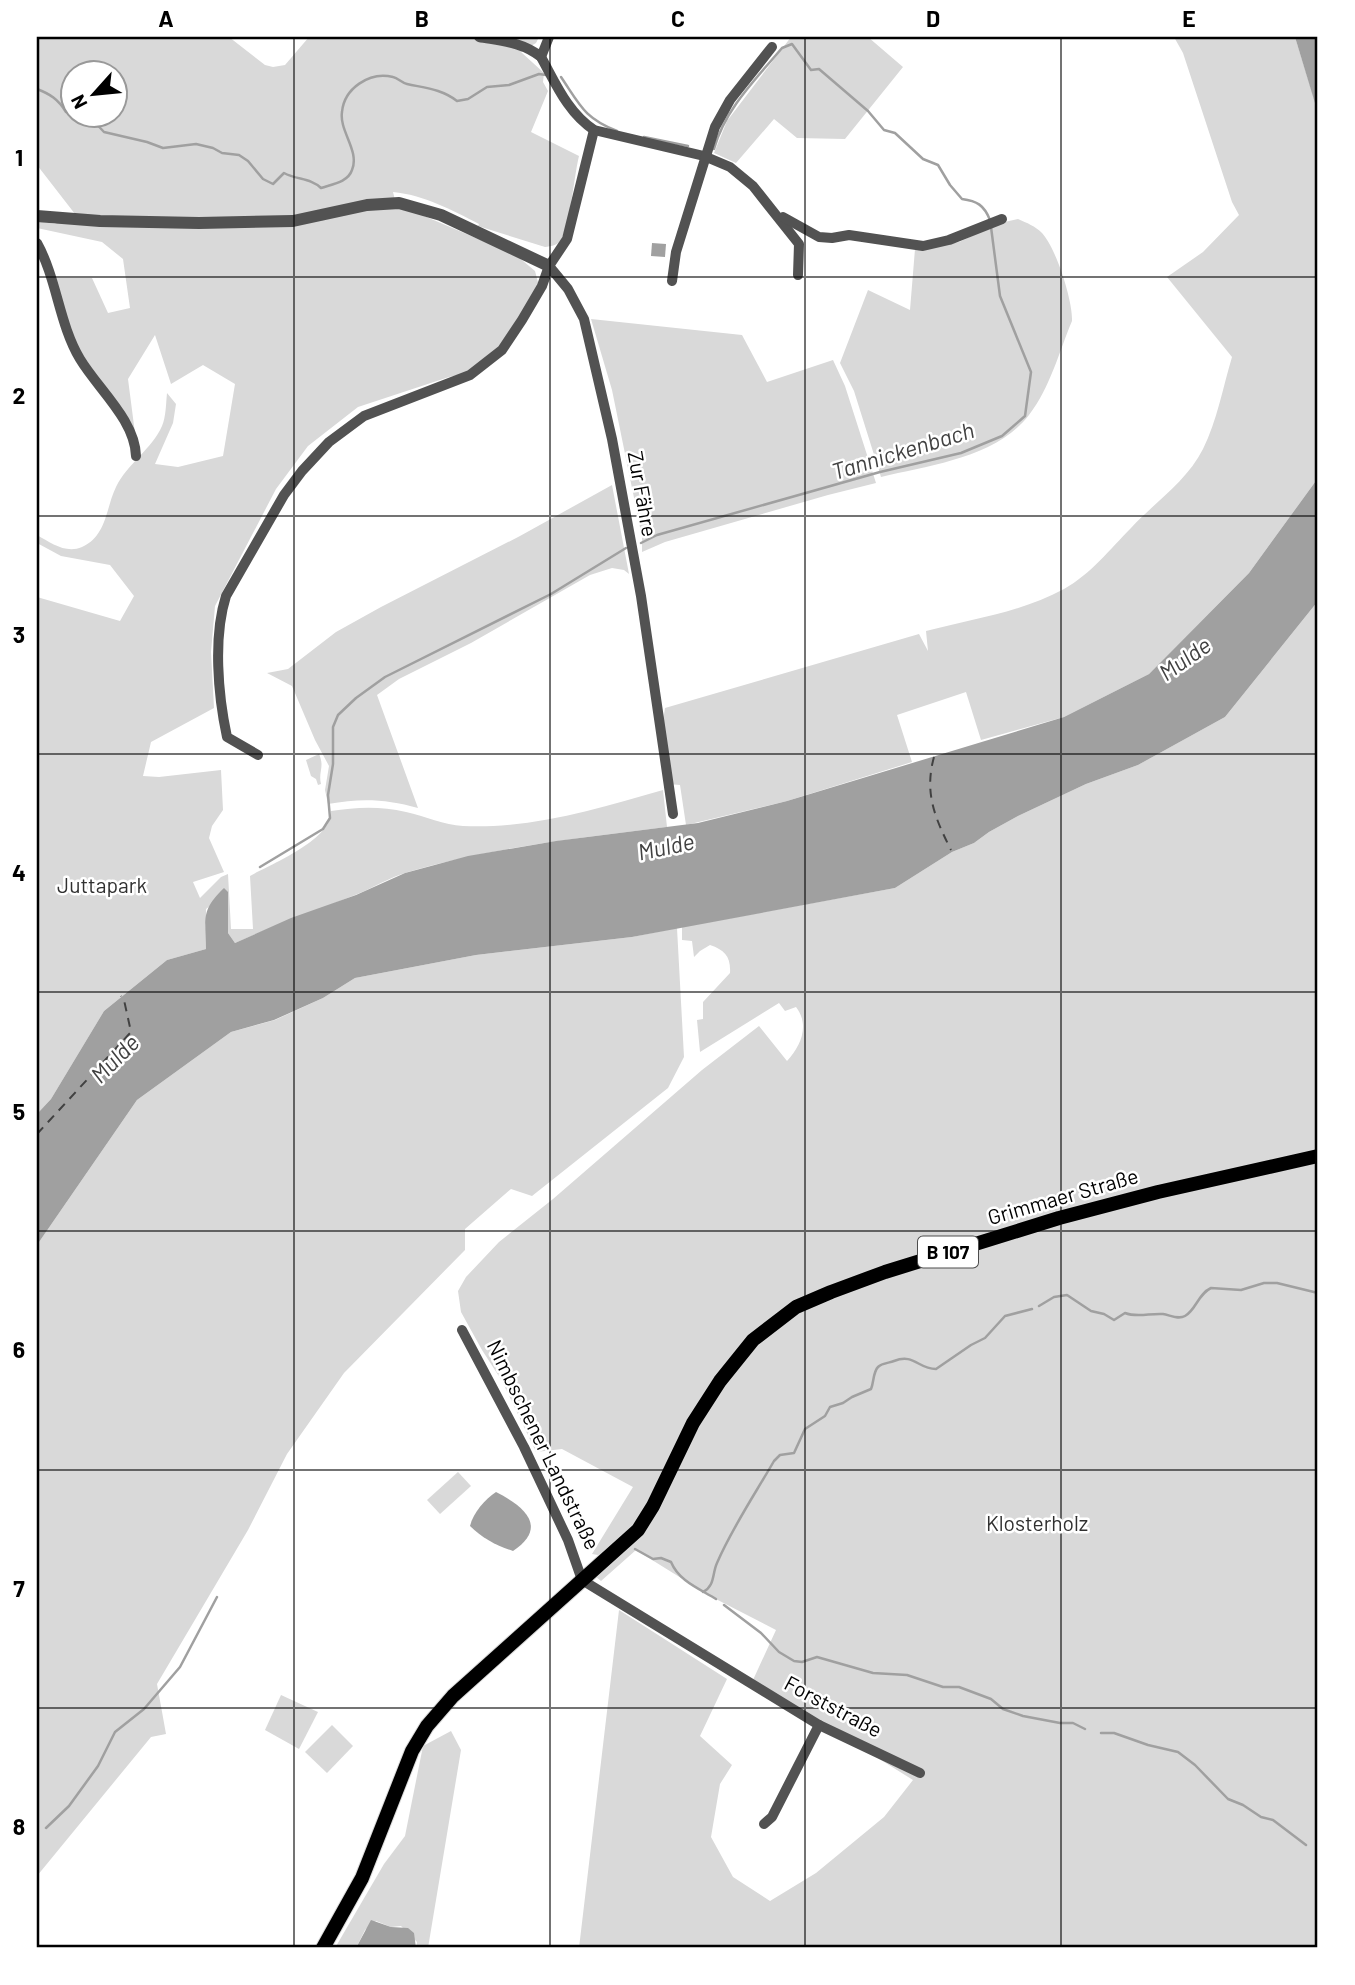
<svg xmlns="http://www.w3.org/2000/svg" width="1355" height="1985" viewBox="0 0 1355 1985" font-family="Barlow,sans-serif">
<style>
.green{fill:#d9d9d9;fill-rule:evenodd}
.water{fill:#a0a0a0}
.lines{fill:none;stroke-linecap:round;stroke-linejoin:round}
.stream{stroke:#a0a0a0;stroke-width:2.5}
.ferry{stroke:#414141;stroke-width:2;stroke-dasharray:9 7;stroke-linecap:butt}
.primary-casing{stroke:#dbdbdb;stroke-width:16}
.minor{stroke:#525252;stroke-width:10}
.tertiary{stroke:#525252;stroke-width:12}
.primary{stroke:#000;stroke-width:14}
.grid{fill:none;stroke:#000;stroke-width:2;stroke-opacity:0.55}
.labels{text-anchor:middle;stroke-width:5;stroke-linejoin:round;paint-order:stroke}
.shield{fill:#fff;stroke:#4c4c4c;stroke-width:2}
.shield-label{font-size:19px;font-weight:bold;fill:#000}
.street-label{font-size:21px;fill:#000;stroke:#fff}
.park-label{font-size:21px;fill:#303030;stroke:#fff}
.water-label{font-size:23px;font-style:italic;fill:#414141;stroke:#fff}
.neatline{fill:none;stroke:#000;stroke-width:2.5}
.grid-label{font-size:23px;text-anchor:middle;font-weight:bold;fill:#000}
</style>
<rect width="100%" height="100%" fill="#fff"/>
<!-- green -->
<g class="green">
<path d="M37,37H229L265,65L273,67L285,65L309,37H539L536,43L521,52L544,73L543,82L548,91L531,132L579,156C574,176 570,227 560,241C556,246 551,246 545,247L478,226L479,224C452,210 424,195 393,192L396,204L516,255L535,271L539,286L500,350L469,373L449,377L358,407L308,446L276,489L215,606L211,652L214,708L151,742L143,776L159,777L221,770L223,810L212,826L209,838L224,872L193,882L200,898L221,877L228,874L231,929H253L250,876C272,864 333,839 331,811C357,807 380,806 406,812C425,816 444,825 463,826C533,829 597,809 663,790L667,827C580,838 493,847 408,872C390,877 373,888 355,895C315,911 275,925 235,943L228,933V892L206,909V949L167,960L104,1011L51,1099L37,1114V597L120,621L134,596L110,565L61,556L37,543V535C51,543 66,554 82,547C107,536 106,507 116,487C127,464 152,449 162,426C166,417 166,403 167,393L176,404L173,423L155,464L178,467L223,456L235,384L203,365L171,384L155,335L128,379L136,441L81,361L52,278H92L108,313L130,308L123,259L102,242L37,228V221L55,224L75,214L37,165ZM74,74H116V116H74Z"/>
<path d="M791,37H868L903,67L845,139L797,138L774,119L736,163L714,153L727,121Z"/>
<path d="M1174,37H1295L1318,111V478L1249,573L1149,674L1064,717L981,740L966,692L897,715L912,762L787,801L686,825L680,785L668,784L661,734L665,708L919,634L928,651L926,631C972,619 1022,612 1064,589C1091,574 1110,549 1131,528C1155,502 1187,481 1203,449C1217,421 1223,387 1232,357L1167,277L1203,252L1239,215L1232,202L1183,53Z"/>
<path d="M1018,219C1027,223 1035,226 1042,233C1056,248 1073,301 1072,321C1059,352 1050,388 1029,415C996,458 930,465 881,477L854,391L840,363L868,290L910,310L915,249L959,242L1000,223Z"/>
<path d="M591,319L742,335L767,382L833,360L845,386L876,483L828,495L665,542L642,552V537L612,390Z"/>
<path d="M612,485L629,574L624,570L612,568L590,575L471,643L399,679L377,695L418,808C386,799 361,798 328,804L325,790L329,766L315,740L292,686L267,673L288,669L336,632L381,607L520,536Z"/>
<path d="M1318,601V1152L976,1239L761,1327L646,1511L615,1546L598,1555L592,1554L633,1487L562,1449L536,1452L502,1381L482,1350L461,1312L458,1291L466,1277L499,1242L553,1199L702,1070L759,1026L787,1061C801,1046 810,1025 796,1007L785,1011L779,1003L700,1052L697,1020L703,1019V1002L730,973C731,957 725,950 710,945L700,951L694,957L692,941L682,940V927L895,888L952,852L974,843L989,832L1018,816L1086,784L1138,765L1225,717Z"/>
<path d="M319,754C325,767 318,772 321,784L318,785L316,779L311,776L306,760Z"/>
<path d="M677,928L684,1057L668,1088L532,1196L511,1189L465,1229V1250L344,1373L287,1454L248,1530L157,1684L166,1734L151,1737L37,1876V1245L137,1100L231,1032L275,1020L323,998L355,978L476,955L632,937Z"/>
<path d="M1318,1160V1948H579L619,1610L727,1679L700,1736L732,1765L720,1784L711,1837L733,1877L770,1901L816,1873L884,1817L913,1780L753,1680L776,1630L710,1596L636,1550L601,1581L596,1577L608,1563L683,1450L724,1383L767,1334L816,1302L1060,1221Z"/>
<path d="M458,1472L471,1486L440,1514L427,1500Z"/>
<path d="M281,1695L318,1712L299,1749L265,1730Z"/>
<path d="M332,1725L353,1746L327,1773L305,1752Z"/>
<path d="M451,1731L461,1750L428,1948H416L417,1942L401,1926L391,1927L376,1921L365,1930L356,1948H335L384,1864L405,1836L423,1746Z"/>
</g>
<!-- water -->
<g class="water">
<path d="M1295,37H1318V113Z"/>
<path d="M652,243L666,244L665,257L651,256Z"/>
<path d="M1318,478V601L1225,717L1138,765L1086,784L1018,816L989,832L974,843L952,852L895,888L632,937L476,955L355,978L323,998L274,1020L231,1032L137,1100L37,1245V1114L51,1099L104,1011L167,960L206,949C206,919 200,911 224,888L228,892V933L235,943L291,918L356,895L405,873L468,856L556,841L698,823L787,801L1064,717L1149,674L1249,573Z"/>
<path d="M496,1492C524,1506 549,1527 513,1551C497,1546 482,1538 470,1526C473,1513 485,1499 496,1492Z"/>
<path d="M371,1920L391,1927L408,1928L414,1933L416,1948H356Z"/>
</g>
<g class="lines">
<!-- stream -->
<g class="stream">
<path d="M561,77C580,105 584,118 617,131"/>
<path d="M37,89C50,94 58,99 66,112H74"/>
<path d="M89,116L104,132L147,142L163,148L196,144L213,148L222,153L239,155L248,161L263,179L273,184L284,173C297,180 311,178 321,188C333,184 348,182 352,170C360,151 339,131 342,112C344,89 369,71 393,77C398,78 402,83 407,84C425,88 442,89 457,101L468,99L487,87L509,85L539,74L546,75"/>
<path d="M644,137L688,146"/>
<path d="M714,149C725,109 756,79 782,48L792,44L811,70L819,69L868,111L884,130L895,133L923,159L938,165L950,185L962,199C977,201 984,205 990,220"/>
<path d="M641,543L657,535L880,472L961,453L1002,436L1025,416L1031,372L1000,296L991,227"/>
<path d="M260,867L323,829L330,818L328,795L333,764V727L338,715L356,698L385,677L551,594L626,548"/>
<path d="M1039,1306L1054,1297L1067,1295L1091,1311L1104,1314L1114,1320L1125,1313C1137,1318 1150,1313 1163,1314C1170,1315 1178,1320 1185,1316C1196,1310 1198,1294 1211,1288L1241,1290L1264,1283H1277L1318,1293"/>
<path d="M635,1549L653,1559L661,1558L671,1562C679,1581 698,1588 716,1599"/>
<path d="M703,1592C715,1586 712,1574 717,1563C732,1528 755,1494 774,1461L780,1455L794,1453L805,1429L825,1416L830,1407L843,1403L852,1397L871,1389C874,1382 873,1372 878,1367C882,1363 889,1363 894,1361C914,1353 918,1369 936,1369L971,1345L985,1338L1005,1316L1032,1309"/>
<path d="M724,1605L761,1633L779,1652L794,1661L802,1662L817,1657L873,1673L907,1675L943,1687H959L991,1699L1003,1709L1023,1716L1060,1723H1073L1085,1729"/>
<path d="M1101,1733H1114L1148,1745L1178,1752L1195,1765L1228,1799L1243,1805L1261,1817L1273,1820L1306,1845"/>
<path d="M46,1828L69,1806L98,1766L115,1732L144,1709L180,1667L217,1597"/>
</g>
<!-- ferry -->
<g class="ferry">
<path d="M934,757C924,793 935,818 951,850"/>
<path d="M37,1134L131,1032L124,1000L121,996"/>
</g>
<!-- primary casing -->
<g class="primary-casing">
<path id="primary" d="M323,1948L362,1878L412,1751L427,1726L453,1696L638,1530L653,1506L693,1423L720,1381L753,1340L796,1307L831,1292L885,1272L1059,1218L1158,1192L1318,1156"/>
</g>
<!-- minor -->
<g class="minor">
<path d="M479,37C501,41 523,42 541,57C556,84 568,113 594,130L704,156L730,167L753,186L799,244L798,275"/>
<path d="M541,57L549,37"/>
<path d="M783,217L819,237L832,238L849,235L923,246L949,240L1002,219"/>
<path d="M37,243C57,279 59,324 80,359C98,389 135,420 136,456"/>
<path d="M549,266L568,289L584,319L612,439L641,596L673,814"/>
<path d="M672,281L676,252L715,127L730,100L772,47"/>
<path d="M258,755L227,737C218,695 213,637 226,596L284,495L302,471L329,442L364,416L470,375L502,350L522,320L542,286L549,266L567,239L594,130"/>
<path d="M462,1330L524,1447L568,1540L582,1580L819,1725L920,1773"/>
<path d="M764,1824L772,1817L819,1725"/>
</g>
<!-- tertiary -->
<path class="tertiary" d="M37,216L100,221L199,223L293,221L367,205L399,203L441,215L549,266"/>
<!-- primary -->
<use href="#primary" class="primary"/>
</g>
<!-- grid -->
<path class="grid" d="M294,37V1948M550,37V1948M805,37V1948M1061,37V1948M37,277H1318M37,516H1318M37,754H1318M37,992H1318M37,1231H1318M37,1470H1318M37,1708H1318"/>
<g class="labels">
<!-- shield labels -->
<rect class="shield" x="918" y="1236.5" width="60" height="31" rx="5"/>
<g class="shield-label">
<text x="948" y="1259">B 107</text>
</g>
<!-- street labels -->
<g class="street-label">
<text transform="translate(642 494) rotate(80)" y="7">Zur Fähre</text>
<text transform="translate(1063 1197) rotate(-16)" y="7">Grimmaer Straße</text>
<text transform="translate(543 1445) rotate(64)" y="7">Nimbschener Landstraße</text>
<text transform="translate(833 1707) rotate(28)" y="7">Forststraße</text>
</g>
<!-- park labels -->
<g class="park-label">
<text x="102" y="893">Juttapark</text>
<text x="1037" y="1531">Klosterholz</text>
</g>
<!-- water labels -->
<g class="water-label">
<text transform="translate(903 451) rotate(-17)" y="8">Tannickenbach</text>
<text transform="translate(1185 659) rotate(-35)" y="8">Mulde</text>
<text transform="translate(666 847) rotate(-12)" y="8">Mulde</text>
<text transform="translate(115 1059) rotate(-45)" y="8">Mulde</text>
</g>
</g>
<!-- border -->
<rect width="1355" height="1985" fill="none" stroke="#ffffff" stroke-width="77"/>
<!-- north arrow -->
<g transform="translate(94 94) rotate(243)"><circle r="33" fill="#ffffff" stroke="#999999" stroke-width="2"/>
<path d="M0-5L12 26L0 18L-12 26Z" fill="#000000"/>
<text y="-10" font-size="19" font-weight="bold" text-anchor="middle" fill="#000000">N</text>
</g>
<rect x="38" y="38" width="1278" height="1908" class="neatline"/>
<g class="grid-label">
<text x="166" y="27">A</text>
<text x="422" y="27">B</text>
<text x="678" y="27">C</text>
<text x="933" y="27">D</text>
<text x="1189" y="27">E</text>
<text x="19" y="166">1</text>
<text x="19" y="404">2</text>
<text x="19" y="643">3</text>
<text x="19" y="881">4</text>
<text x="19" y="1120">5</text>
<text x="19" y="1358">6</text>
<text x="19" y="1597">7</text>
<text x="19" y="1835">8</text>
</g>
</svg>
